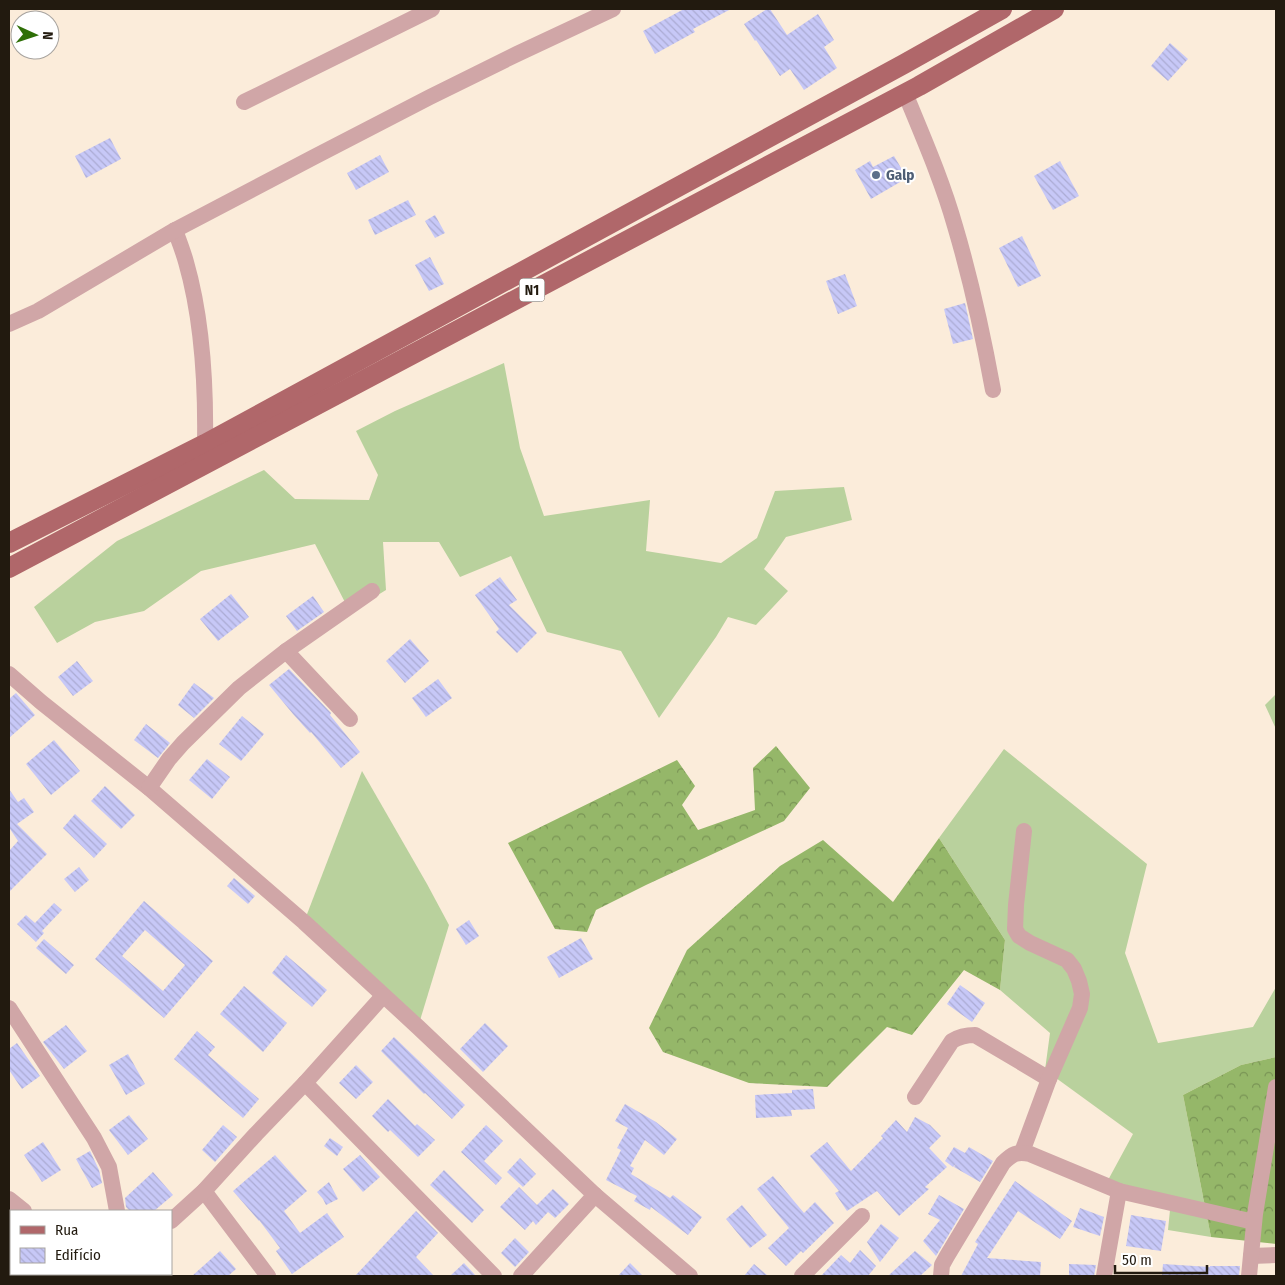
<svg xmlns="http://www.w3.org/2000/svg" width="1285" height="1285" viewBox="0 0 1285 1285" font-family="'Fira Sans Condensed',sans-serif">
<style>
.grass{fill:#b9d19d}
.forest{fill:url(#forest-crowns)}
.building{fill:url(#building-back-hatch);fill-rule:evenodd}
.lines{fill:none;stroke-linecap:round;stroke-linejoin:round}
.minor{stroke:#d0a6a7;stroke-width:16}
.major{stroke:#b0676a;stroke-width:20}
.service-dot{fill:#5c6f8a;stroke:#fff;stroke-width:2}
.labels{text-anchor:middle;stroke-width:4;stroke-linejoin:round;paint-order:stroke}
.shield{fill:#fff;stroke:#645f57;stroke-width:1}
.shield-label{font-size:14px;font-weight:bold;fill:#221a0f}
.service-label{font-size:15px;font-weight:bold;fill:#4e5e75;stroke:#fff;text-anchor:start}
</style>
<defs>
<pattern id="forest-crowns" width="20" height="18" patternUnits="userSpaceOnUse" patternTransform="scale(1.25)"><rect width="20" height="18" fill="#95b769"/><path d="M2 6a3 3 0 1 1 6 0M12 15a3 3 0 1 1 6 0" fill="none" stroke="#799455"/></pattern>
<pattern id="building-back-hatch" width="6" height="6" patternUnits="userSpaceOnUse" patternTransform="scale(1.25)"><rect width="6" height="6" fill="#c7c8f7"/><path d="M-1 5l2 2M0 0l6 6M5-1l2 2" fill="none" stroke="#ababd3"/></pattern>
</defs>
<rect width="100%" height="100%" fill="#fbecda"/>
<!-- grass -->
<g class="grass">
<path d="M504,363L520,448L544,516L650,500L646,551L721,563L757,538L775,491L844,487L852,520L786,537L764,569L788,591L756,625L728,617L716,637L659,718L621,651L547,632L511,556L460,577L439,542H383L386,590L350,612L315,544L201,571L144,611L95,622L57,643L34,607L117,541L264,470L295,499L369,500L378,475L356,431L395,411Z"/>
<path d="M1276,694V729L1265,705Z"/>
<path d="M1004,749L1147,864L1125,953L1158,1043L1253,1027L1276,987V1057L1241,1065L1183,1095L1211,1237L1168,1230L1171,1200L1107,1182L1133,1134L1045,1070L1050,1033L1000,990L1005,940L939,838Z"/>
<path d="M362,771L427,884L449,925L418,1027L304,922Z"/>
</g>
<!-- forest -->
<g class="forest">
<path d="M776,746L810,788L784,821L646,885L596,910L587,932L555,929L508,843L677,760L695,786L682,805L698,830L755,810L753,768Z"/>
<path d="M939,838L1005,940L1000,990L964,970L912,1035L887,1027L827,1087L749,1083L663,1052L649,1028L687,950L780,866L823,840L893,902Z"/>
<path d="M1276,1057V1244L1211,1237L1183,1095L1241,1065Z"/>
</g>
<!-- building -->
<g class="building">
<path d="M684,9H731L693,29L695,32L655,54L643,31Z"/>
<path d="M767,9H770L787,35L818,14L834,40L824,47L837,68L804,90L790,69L780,76L756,40L755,41L744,24Z"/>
<path d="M1170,43L1188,59L1168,81L1151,66Z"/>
<path d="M110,138L121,159L86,178L75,156Z"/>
<path d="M380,155L389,172L356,190L347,173Z"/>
<path d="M894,156L907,178L871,199L855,170L870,161L873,167Z"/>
<path d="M1060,161L1079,196L1053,210L1034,176Z"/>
<path d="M408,200L416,215L375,235L368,220Z"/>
<path d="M435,215L445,233L435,238L425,221Z"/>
<path d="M1022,236L1041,276L1018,287L999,248Z"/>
<path d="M430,257L444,284L429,291L415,265Z"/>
<path d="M845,274L857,306L838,314L826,281Z"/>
<path d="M965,303L973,339L953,344L944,309Z"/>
<path d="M500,577L517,600L509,605L537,633L517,653L496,632L499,629L475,595Z"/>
<path d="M231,594L249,617L218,641L200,619Z"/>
<path d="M313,596L324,612L297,631L286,616Z"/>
<path d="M410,639L429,661L405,683L386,661Z"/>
<path d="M77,661L93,681L73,696L58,677Z"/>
<path d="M289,669L331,713L330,715L360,752L341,768L311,732L310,733L293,714L269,685Z"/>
<path d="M438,679L452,698L426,717L412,698Z"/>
<path d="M194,683L214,698L194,718L178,705Z"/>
<path d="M16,693L35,715L9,738V699Z"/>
<path d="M242,716L264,734L241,761L219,744Z"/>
<path d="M146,724L170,743L158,758L134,740Z"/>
<path d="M54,740L80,771L51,795L26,764Z"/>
<path d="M207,759L230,777L212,799L189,780Z"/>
<path d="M105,786L135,815L121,829L91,801Z"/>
<path d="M9,789L18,802L24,798L34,812L17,824L47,854L9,892V851L18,841L10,829L9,830Z"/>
<path d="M75,814L107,844L94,858L63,828Z"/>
<path d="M79,867L89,880L75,892L64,879Z"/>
<path d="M234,878L255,896L248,904L227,886Z"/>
<path d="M144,901L213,961L164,1018L95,959ZM145,930L185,965L163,991L122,956Z"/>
<path d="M54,903L62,910L42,931L44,933L36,942L17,924L26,915L35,923Z"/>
<path d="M469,920L479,936L466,945L456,929Z"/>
<path d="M581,938L593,959L559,978L547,957Z"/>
<path d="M44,939L74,965L66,974L36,948Z"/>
<path d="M286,955L327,990L312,1007L272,973Z"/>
<path d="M960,985L985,1003L972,1022L947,1004Z"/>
<path d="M244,986L287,1023L263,1052L220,1014Z"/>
<path d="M485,1023L508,1046L483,1072L460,1049Z"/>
<path d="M66,1025L87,1051L64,1069L43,1042Z"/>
<path d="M197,1031L215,1047L208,1055L259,1099L243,1118L174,1059Z"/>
<path d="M394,1037L465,1105L452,1119L425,1093L424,1094L381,1051Z"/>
<path d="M17,1043L40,1076L22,1089L9,1070V1049Z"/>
<path d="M128,1054L145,1084L126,1095L109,1065Z"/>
<path d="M356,1065L373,1082L356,1099L339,1083Z"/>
<path d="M813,1089L815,1109L791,1110L792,1116L756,1118L755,1095L792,1093V1090Z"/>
<path d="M388,1099L415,1126L417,1124L435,1140L418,1157L390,1130L388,1132L372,1116Z"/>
<path d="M625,1104L656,1122L677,1139L664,1155L645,1140L630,1166L634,1168L631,1174L670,1198L673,1195L702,1217L688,1235L651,1207L650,1210L634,1201L637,1196L606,1180L621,1150L617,1148L628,1128L615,1121Z"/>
<path d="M129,1115L148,1139L128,1155L109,1130Z"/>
<path d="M915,1117L930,1125L941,1136L929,1148L947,1167L925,1187L929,1189L899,1216L877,1191L847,1211L835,1193L839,1191L810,1156L827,1142L851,1171L883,1138L881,1136L896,1120L907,1132Z"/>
<path d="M223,1125L237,1137L215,1162L202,1150Z"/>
<path d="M486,1125L503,1141L484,1161L502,1178L496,1185L461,1152Z"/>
<path d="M330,1138L343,1147L337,1156L324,1146Z"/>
<path d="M43,1142L61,1170L42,1182L24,1155Z"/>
<path d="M954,1147L965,1153L969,1147L993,1161L980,1182L954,1167L956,1164L953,1167L945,1161Z"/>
<path d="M90,1151L99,1170L102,1183L92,1188L76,1159Z"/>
<path d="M275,1155L307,1191L284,1211L300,1233L327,1213L344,1237L292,1274L276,1251L280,1248L259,1220V1221L233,1191Z"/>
<path d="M360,1155L380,1177L363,1192L343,1169Z"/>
<path d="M520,1158L536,1174L523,1187L507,1172Z"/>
<path d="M444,1170L484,1210L472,1223L430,1185Z"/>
<path d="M153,1172L173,1195L154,1211H130L126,1207L125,1198Z"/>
<path d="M773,1176L804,1213L815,1202L834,1223L803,1253L801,1251L786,1266L768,1248L789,1228L757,1189Z"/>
<path d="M1015,1181L1072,1221L1060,1239L1018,1211L987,1258L1041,1262L1040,1276H961L978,1244L975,1242Z"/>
<path d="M329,1182L338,1199L326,1205L323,1199L317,1192Z"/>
<path d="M519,1187L537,1205L553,1189L569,1204L555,1218L548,1212L536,1225L533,1221L525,1230L500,1207Z"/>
<path d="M939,1195L964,1209L936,1256L923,1241L940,1220L928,1214Z"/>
<path d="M742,1205L767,1235L750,1248L726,1219Z"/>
<path d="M1080,1208L1104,1217L1100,1236L1073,1227Z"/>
<path d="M416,1211L438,1233L416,1257L434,1276H355Z"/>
<path d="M1131,1215L1166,1221L1161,1251L1126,1246Z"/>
<path d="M881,1224L899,1238L880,1262L867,1242Z"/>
<path d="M515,1238L529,1252L515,1267L501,1253Z"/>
<path d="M860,1250L876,1266L868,1276H821L841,1255L850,1263Z"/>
<path d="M220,1251L236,1269L228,1276H192Z"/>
<path d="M915,1251L932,1265L920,1276H888Z"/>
<path d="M464,1263L476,1276H450Z"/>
<path d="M630,1263L643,1276H618Z"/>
<path d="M754,1264L768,1276H744Z"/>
<path d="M1069,1264L1096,1265L1094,1276H1069Z"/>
<path d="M1163,1264L1210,1267V1266H1240L1239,1276H1162Z"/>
</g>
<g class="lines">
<!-- minor -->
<g class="minor">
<path d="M905,93C923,137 942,180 955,226C971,280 983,335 993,390"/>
<path d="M244,102L432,9"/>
<path d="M175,230C179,241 183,251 186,262C203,321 206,384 205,444"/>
<path d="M9,324L38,311L175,230L314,157L430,97L517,54L613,9"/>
<path d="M286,651L350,719"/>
<path d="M9,674L41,702L149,788L304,922L418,1027L595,1195L690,1276"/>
<path d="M149,788L169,759L183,743L239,688L286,651L372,591"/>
<path d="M9,1008L94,1138L109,1167L117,1211"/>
<path d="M305,1083L494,1276"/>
<path d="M915,1097L952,1041C960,1036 966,1035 975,1035L1049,1079"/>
<path d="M1022,1152L1049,1079L1080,1008L1082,994L1079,981L1074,969L1067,960L1030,943L1019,936L1015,929L1016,905L1024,831"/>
<path d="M204,1191L268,1276"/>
<path d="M9,1199L24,1211"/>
<path d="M171,1221L204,1191L256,1134L305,1083L383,996"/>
<path d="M1251,1256L1276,1255"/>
<path d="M89,1274L91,1276"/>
<path d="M108,1276L111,1274"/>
<path d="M521,1276L595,1195"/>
<path d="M802,1276L862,1216"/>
<path d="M941,1276L942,1265L947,1256L1003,1163C1012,1154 1017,1151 1030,1154L1119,1191"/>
<path d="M1104,1276L1119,1191L1254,1222"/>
<path d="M1249,1276L1255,1214L1276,1087"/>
</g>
<!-- major -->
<g class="major">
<path d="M9,543L205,444L904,64L1002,9"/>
<path d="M9,568L919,86L1054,9"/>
</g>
</g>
<!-- markers -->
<circle class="service-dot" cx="876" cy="175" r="5"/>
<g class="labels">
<!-- shield labels -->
<rect class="shield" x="519.5" y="278.5" width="25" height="23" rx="4"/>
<g class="shield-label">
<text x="532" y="295">N1</text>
</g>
<!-- service labels -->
<g class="service-label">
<text x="886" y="180">Galp</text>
</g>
</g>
<!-- border -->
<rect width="1285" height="1285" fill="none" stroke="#221a0f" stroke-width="20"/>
<!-- legend -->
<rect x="10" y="1210" width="162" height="65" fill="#ffffff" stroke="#a7a39f"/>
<rect x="20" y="1226" width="25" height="8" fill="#b0676a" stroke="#a7a39f"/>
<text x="55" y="1235" font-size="15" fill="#221a0f">Rua</text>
<rect x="20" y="1248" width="25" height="15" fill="url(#building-back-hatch)" stroke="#a7a39f"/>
<text x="55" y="1260" font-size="15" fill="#221a0f">Edifício</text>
<!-- north arrow -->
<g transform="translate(35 35) rotate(93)"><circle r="24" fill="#ffffff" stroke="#a7a39f"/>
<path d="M0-4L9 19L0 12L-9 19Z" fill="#2e6f07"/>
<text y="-8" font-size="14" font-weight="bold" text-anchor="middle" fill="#221a0f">N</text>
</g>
<!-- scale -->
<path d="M1115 1265v8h92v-8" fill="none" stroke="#221a0f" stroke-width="2.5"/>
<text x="1122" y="1265" font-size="15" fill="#221a0f" stroke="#ffffff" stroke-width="4" paint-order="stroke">50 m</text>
</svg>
